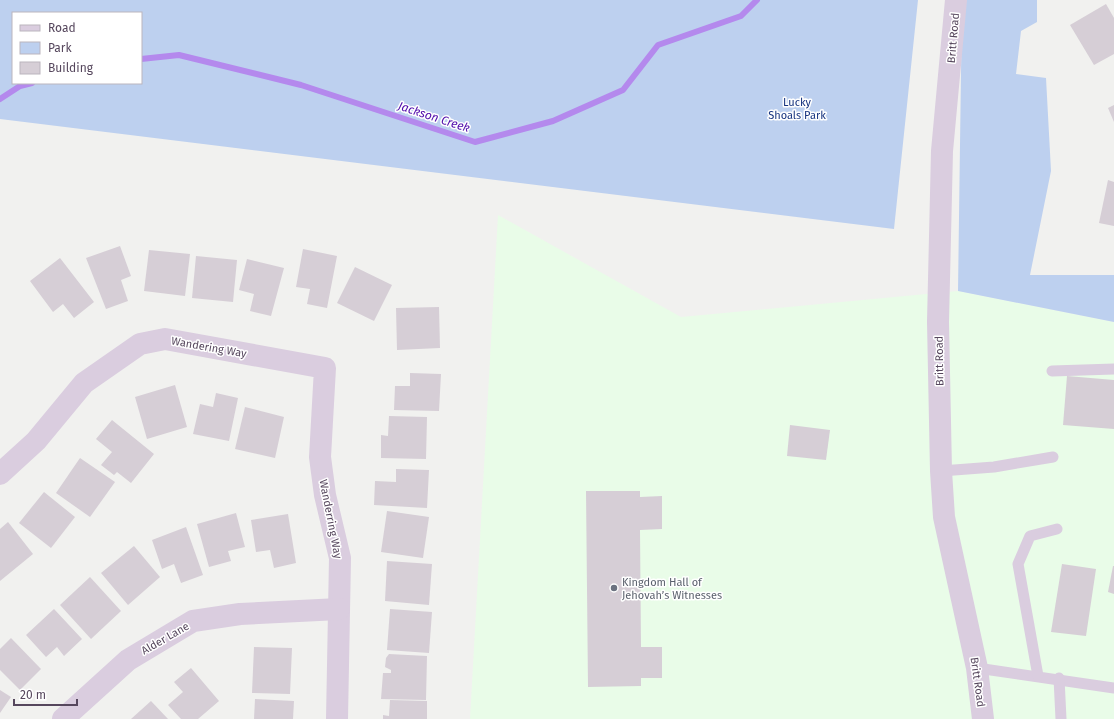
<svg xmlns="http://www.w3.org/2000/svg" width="1114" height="719" viewBox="0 0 1114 719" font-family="'Fira Sans',sans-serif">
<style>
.commercial{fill:#e9fce8}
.green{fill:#bdd0ef;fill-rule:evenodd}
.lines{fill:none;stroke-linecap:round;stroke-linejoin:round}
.stream{stroke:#b489ed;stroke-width:6}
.building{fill:#d6ced6}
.service{stroke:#dacddf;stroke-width:11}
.minor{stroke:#dacddf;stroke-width:22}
.tertiary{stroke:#dacddf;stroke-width:22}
.worship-dot{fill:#6b7280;stroke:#fff;stroke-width:1.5}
.labels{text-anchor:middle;stroke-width:3;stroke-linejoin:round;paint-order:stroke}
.street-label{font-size:11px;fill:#56475d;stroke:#fff}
.park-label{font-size:11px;fill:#16337f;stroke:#fff}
.worship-label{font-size:11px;fill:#5b616d;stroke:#fff;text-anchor:start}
.water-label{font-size:12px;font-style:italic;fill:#500bab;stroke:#fff}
</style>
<rect width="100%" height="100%" fill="#f1f1ef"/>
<!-- commercial -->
<path class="commercial" d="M498,215L681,317L958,291L1114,322V719H470Z"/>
<!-- green -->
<g class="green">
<path d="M0,0H918L894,229L0,119ZM13,13H141V83H13Z"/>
<path d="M962,0H1037V22L1021,31L1016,74L1046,78L1051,171L1030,275H1114V322L958,291Z"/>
</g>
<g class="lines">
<!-- stream -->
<g class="stream">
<path d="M141,59L179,55L301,85L475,142L553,121L623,90L658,45L741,16L757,0"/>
<path d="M0,99L20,86L32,83"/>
</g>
</g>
<!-- building -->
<g class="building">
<path d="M1106,4L1114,18V54L1094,65L1070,25Z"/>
<path d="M1114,105V122L1108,108Z"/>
<path d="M1108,180L1114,182V226L1099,223Z"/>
<path d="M120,246L131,276L121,280L128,301L106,309L86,258Z"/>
<path d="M303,249L337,256L327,308L307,304L310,289L296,287Z"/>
<path d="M149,250L190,254L185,296L144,291Z"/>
<path d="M196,256L237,260L233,302L192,298Z"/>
<path d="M60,258L94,302L74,318L63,304L53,312L30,281Z"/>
<path d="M247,259L284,268L271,316L250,311L254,294L239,290Z"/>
<path d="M355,267L392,285L374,321L337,303Z"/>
<path d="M439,307L440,348L397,350L396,308Z"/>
<path d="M410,373L441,374L439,411L394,410L395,386H410Z"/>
<path d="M1067,376L1114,380V429L1063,425Z"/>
<path d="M175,385L187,427L147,439L135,397Z"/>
<path d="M216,393L238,398L229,441L193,434L200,404L213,407Z"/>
<path d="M245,407L284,417L275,458L235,449Z"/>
<path d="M389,416L427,417L426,459L381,458V435L388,436Z"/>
<path d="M112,420L154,454L131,483L117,472L114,475L101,465L112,452L96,439Z"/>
<path d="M790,425L830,430L826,460L787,456Z"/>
<path d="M80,458L115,482L90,517L56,493Z"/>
<path d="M396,469L429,470L427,508L374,505L375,481L396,482Z"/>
<path d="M586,491H640V497L662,496V529L640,530L641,647H662V678H641V686L588,687Z"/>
<path d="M44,492L75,517L51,548L19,523Z"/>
<path d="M387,511L429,517L423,558L381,552Z"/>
<path d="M236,513L245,547L228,551L231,561L209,567L197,524Z"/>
<path d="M288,514L296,563L274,568L270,550L256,552L251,520Z"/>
<path d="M8,522L33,554L0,581V529Z"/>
<path d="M186,527L203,575L181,583L174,564L162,569L152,540Z"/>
<path d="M134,546L160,577L128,605L101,573Z"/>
<path d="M387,561L432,564L429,605L385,601Z"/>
<path d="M1062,564L1096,569L1086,636L1051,632Z"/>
<path d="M1113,566H1114V594L1108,592Z"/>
<path d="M90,577L121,611L91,639L60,605Z"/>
<path d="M54,609L82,639L64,656L57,647L46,657L26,635Z"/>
<path d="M390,609L432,612L429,653L387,650Z"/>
<path d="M11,638L41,669L20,690L0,670V649Z"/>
<path d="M254,647L292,648L290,694L252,693Z"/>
<path d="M389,654L427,656L426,700L381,699L383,673H391V670L385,667L386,658Z"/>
<path d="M191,668L219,701L198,719H181L168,705L183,692L174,682Z"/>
<path d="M0,690L11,697L0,713Z"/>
<path d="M255,699L294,701L293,719H254Z"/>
<path d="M390,700L427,701V719H383V715L389,716Z"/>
<path d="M151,701L168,719H131Z"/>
</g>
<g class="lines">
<!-- service -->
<g class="service">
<path d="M1052,371L1114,369"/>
<path d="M941,471L994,467L1053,457"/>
<path d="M977,668L1114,688"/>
<path d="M1038,676L1018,564L1030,536L1057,529"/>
<path d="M1059,678L1061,719"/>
</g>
<!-- minor -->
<g class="minor">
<path d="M0,474L36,441L84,383L140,344L165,339L325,368L320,457L325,495L340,558L337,719"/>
<path d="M63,719L128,660L193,621L240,614L339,609"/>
</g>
<!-- tertiary -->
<path class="tertiary" d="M956,0L942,151L938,322L941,471L944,517L977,668L983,719"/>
</g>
<!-- markers -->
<circle class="worship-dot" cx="614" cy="588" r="4"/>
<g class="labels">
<!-- street labels -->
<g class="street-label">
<text transform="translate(953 38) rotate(-85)" y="4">Britt Road</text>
<text transform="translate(209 347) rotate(10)" y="4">Wandering Way</text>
<text transform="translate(939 361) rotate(-91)" y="4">Britt Road</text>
<text transform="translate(331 519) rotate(79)" y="4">Wanderring Way</text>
<text transform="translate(165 638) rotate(-30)" y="4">Alder Lane</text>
<text transform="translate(978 682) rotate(82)" y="4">Britt Road</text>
</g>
<!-- park labels -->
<g class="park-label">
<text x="797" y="106">Lucky<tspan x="797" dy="13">Shoals Park</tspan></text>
</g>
<!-- worship labels -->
<g class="worship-label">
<text x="622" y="586">Kingdom Hall of<tspan x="622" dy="13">Jehovah’s Witnesses</tspan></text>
</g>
<!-- water labels -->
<g class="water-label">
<text transform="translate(434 117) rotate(18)" y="4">Jackson Creek</text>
</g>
</g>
<!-- legend -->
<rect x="12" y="12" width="130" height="72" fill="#ffffff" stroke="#bbb5be"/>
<rect x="20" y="25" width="20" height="6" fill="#dacddf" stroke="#bbb5be"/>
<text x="48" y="32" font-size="12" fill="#56475d">Road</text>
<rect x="20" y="42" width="20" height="12" fill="#bdd0ef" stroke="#bbb5be"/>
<text x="48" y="52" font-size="12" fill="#56475d">Park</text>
<rect x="20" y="62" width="20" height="12" fill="#d6ced6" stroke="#bbb5be"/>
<text x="48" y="72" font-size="12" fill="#56475d">Building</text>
<!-- scale -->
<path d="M14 699v6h63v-6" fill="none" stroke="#56475d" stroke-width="2"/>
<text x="20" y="699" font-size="12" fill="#56475d" stroke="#ffffff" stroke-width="3" paint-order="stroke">20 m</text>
</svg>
